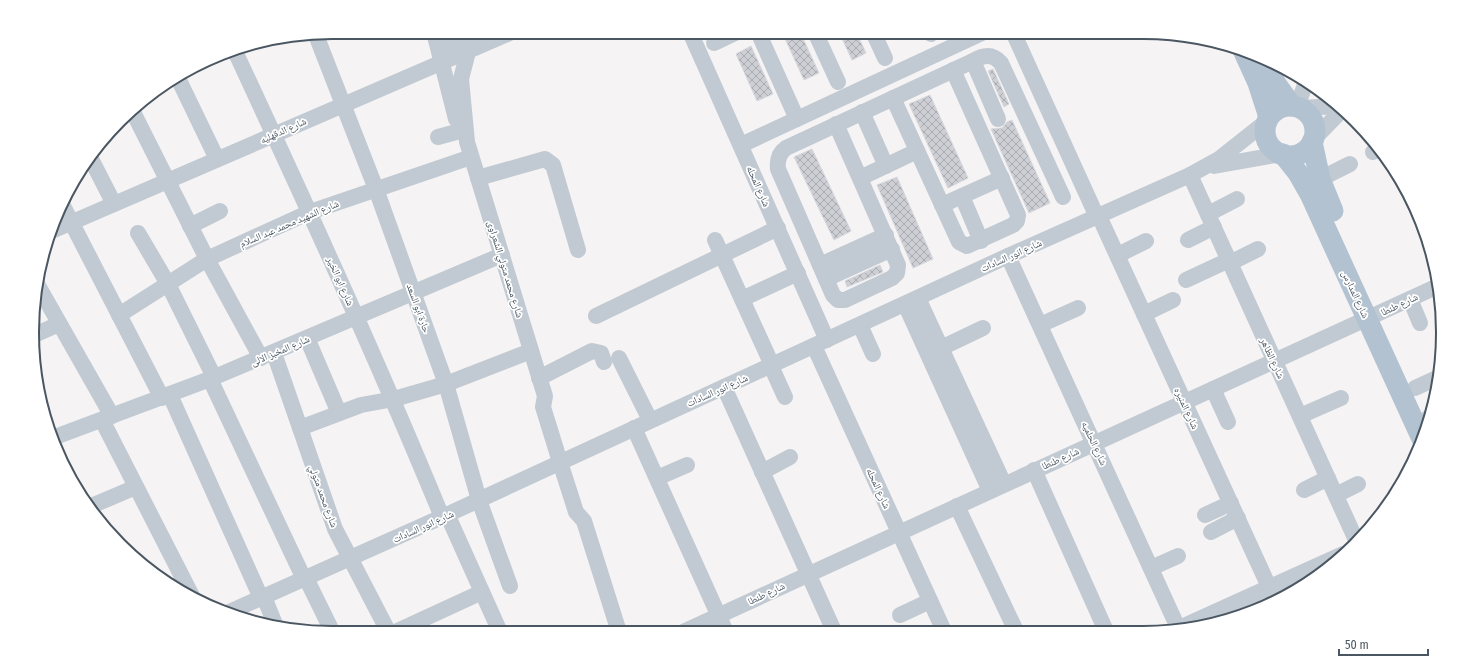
<svg xmlns="http://www.w3.org/2000/svg" width="1475" height="665" viewBox="0 0 1475 665" font-family="'Fira Sans Condensed','Noto Naskh Arabic',sans-serif">
<style>
.building{fill:url(#building-cross-hatch);stroke:#d7d9de}
.lines{fill:none;stroke-linecap:round;stroke-linejoin:round}
.minor{stroke:#c1cad2;stroke-width:16}
.major{stroke:#b3c2d1;stroke-width:21}
.labels{text-anchor:middle;stroke-width:3.5;stroke-linejoin:round;paint-order:stroke}
.street-label{font-size:10px;fill:#4a5661;stroke:#fff}
.rim{fill:none;stroke:#4a5661;stroke-width:2}
</style>
<defs>
<pattern id="building-cross-hatch" width="8" height="8" patternUnits="userSpaceOnUse"><rect width="8" height="8" fill="#cdcfd5"/><path d="M0 0l8 8M0 8l8-8" fill="none" stroke="#a8abb0"/></pattern>
</defs>
<rect width="100%" height="100%" fill="#f5f3f3"/>
<!-- building -->
<g class="building">
<path d="M782,32H800L819,73L804,80Z"/>
<path d="M839,32H856L866,53L852,60Z"/>
<path d="M751,46L773,94L757,101L736,54Z"/>
<path d="M993,69L1009,104L1004,107L988,71Z"/>
<path d="M930,95L968,178L948,188L909,104Z"/>
<path d="M1012,120L1050,203L1029,213L991,129L1002,128L1007,122Z"/>
<path d="M812,149L851,231L834,240L794,157Z"/>
<path d="M897,177L933,259L913,268L877,185Z"/>
<path d="M880,265L883,272L847,287L845,281Z"/>
</g>
<g class="lines">
<!-- minor -->
<g class="minor">
<path d="M434,32L456,119"/>
<path d="M473,32L461,79L467,142L545,396L543,407L560,462L576,512L584,521L619,632"/>
<path d="M690,32L827,340"/>
<path d="M758,32L797,119"/>
<path d="M815,32L838,82"/>
<path d="M873,32L885,58"/>
<path d="M930,32L931,34"/>
<path d="M1013,32L1097,217"/>
<path d="M316,35L376,189L446,384L479,500L510,586"/>
<path d="M435,37C447,46 459,48 472,40"/>
<path d="M714,43L737,32"/>
<path d="M234,49C306,204 377,359 442,517"/>
<path d="M973,61L998,119"/>
<path d="M177,76L217,159"/>
<path d="M893,98L959,242L967,246L1013,225L1017,221L1018,215L953,70"/>
<path d="M1297,107L1306,82"/>
<path d="M1300,108L1340,106"/>
<path d="M132,110L207,259L261,358"/>
<path d="M862,112L886,166"/>
<path d="M836,124L898,265L897,273L892,278L845,300H838L833,295L778,169C777,160 779,153 786,148L973,61C983,55 992,53 1001,63L1063,197"/>
<path d="M438,137L460,131"/>
<path d="M1312,141L1343,109"/>
<path d="M741,145L984,32"/>
<path d="M1373,152L1380,149"/>
<path d="M91,159L114,204"/>
<path d="M1214,166L1281,154"/>
<path d="M1190,175L1356,540"/>
<path d="M478,178L545,159L553,165L578,250"/>
<path d="M860,178L917,151"/>
<path d="M1320,179L1350,164"/>
<path d="M962,196L981,241"/>
<path d="M942,205L1002,178"/>
<path d="M63,206L162,398"/>
<path d="M1208,214L1237,199"/>
<path d="M1099,216L1275,600"/>
<path d="M190,226L220,211"/>
<path d="M54,230L512,32"/>
<path d="M138,233L168,284L214,377"/>
<path d="M715,240L772,365"/>
<path d="M1188,240L1214,227"/>
<path d="M1118,255L1146,241"/>
<path d="M1008,256L1179,630"/>
<path d="M1230,263L1258,249"/>
<path d="M820,265L886,235"/>
<path d="M826,279L892,249"/>
<path d="M1186,280L1229,260"/>
<path d="M37,284L112,416"/>
<path d="M918,298L1004,484"/>
<path d="M742,299L798,273"/>
<path d="M1410,299L1420,323"/>
<path d="M905,304L990,491"/>
<path d="M1144,314L1173,300"/>
<path d="M119,315L207,259L310,212L471,157"/>
<path d="M596,316L778,228"/>
<path d="M860,325L873,354"/>
<path d="M1040,325L1078,308"/>
<path d="M32,336L59,324"/>
<path d="M307,338L339,413"/>
<path d="M814,346L944,631"/>
<path d="M941,348L983,328"/>
<path d="M274,353L335,529L389,633"/>
<path d="M619,358L650,420"/>
<path d="M771,366L785,397"/>
<path d="M539,378L592,351L601,353L604,362"/>
<path d="M210,379L304,579"/>
<path d="M724,387L834,631"/>
<path d="M1415,388L1439,377"/>
<path d="M1213,389L1228,422"/>
<path d="M170,395L261,598"/>
<path d="M1300,416L1341,398"/>
<path d="M1428,418L1430,417"/>
<path d="M102,420L193,598"/>
<path d="M300,428L361,405L394,399L446,384L531,351"/>
<path d="M634,428L726,632"/>
<path d="M55,437L210,379L502,255"/>
<path d="M1034,470L1106,631"/>
<path d="M762,472L790,457"/>
<path d="M657,478L687,465"/>
<path d="M1304,490L1328,478"/>
<path d="M1336,495L1358,484"/>
<path d="M91,506L136,487"/>
<path d="M957,506L1016,631"/>
<path d="M447,514L500,632"/>
<path d="M1205,515L1231,503"/>
<path d="M1211,532L1238,518"/>
<path d="M1151,568L1178,556"/>
<path d="M306,578L333,633"/>
<path d="M264,597L275,624"/>
<path d="M227,613L442,517L1008,256L1190,175L1219,159L1267,121"/>
<path d="M900,615L930,601"/>
<path d="M1175,630L1343,554"/>
<path d="M683,632L1438,286"/>
<path d="M393,633L482,592"/>
</g>
<!-- major -->
<g class="major">
<path d="M1243,50L1258,83L1269,117"/>
<path d="M1263,59L1276,84L1292,106"/>
<circle cx="1290" cy="131" r="25"/>
<path d="M1312,142L1320,179L1333,211"/>
<path d="M1283,154L1298,173L1310,194L1422,439"/>
</g>
</g>
<g class="labels">
<!-- street labels -->
<g class="street-label">
<text transform="translate(283 130) rotate(-24)" y="4">شارع الدقهليه</text>
<text transform="translate(759 186) rotate(66)" y="4">شارع المحله</text>
<text transform="translate(289 223) rotate(-23)" y="4">شارع الشهيد محمد عبد السلام</text>
<text transform="translate(1011 255) rotate(-24)" y="4">شارع انور السادات</text>
<text transform="translate(506 269) rotate(73)" y="4">شارع محمد متولي الشعراوى</text>
<text transform="translate(341 281) rotate(66)" y="4">شارع ابو الخير</text>
<text transform="translate(1356 294) rotate(65)" y="4">شارع المدارس</text>
<text transform="translate(1399 304) rotate(-25)" y="4">شارع طنطا</text>
<text transform="translate(419 308) rotate(70)" y="4">حارة ابو السعد</text>
<text transform="translate(280 350) rotate(-23)" y="4">شارع المخبز الالى</text>
<text transform="translate(1273 358) rotate(65)" y="4">شارع الظاهر</text>
<text transform="translate(717 390) rotate(-24)" y="4">شارع انور السادات</text>
<text transform="translate(1187 408) rotate(65)" y="4">شارع المنيره</text>
<text transform="translate(1095 443) rotate(65)" y="4">شارع الحلميه</text>
<text transform="translate(1060 458) rotate(-24)" y="4">شارع طنطا</text>
<text transform="translate(879 488) rotate(65)" y="4">شارع المحله</text>
<text transform="translate(324 496) rotate(70)" y="4">شارع محمد متولي</text>
<text transform="translate(423 526) rotate(-24)" y="4">شارع انور السادات</text>
<text transform="translate(766 593) rotate(-25)" y="4">شارع طنطا</text>
</g>
</g>
<!-- crop -->
<path d="M0 0H1475V665H0ZM332 39H1143A293 293 0 0 1 1436 332V333A293 293 0 0 1 1143 626H332A293 293 0 0 1 39 333V332A293 293 0 0 1 332 39Z" fill="#fff" fill-rule="evenodd"/>
<path class="rim" d="M332 39H1143A293 293 0 0 1 1436 332V333A293 293 0 0 1 1143 626H332A293 293 0 0 1 39 333V332A293 293 0 0 1 332 39Z"/>
<!-- scale -->
<path d="M1339 649v6h89v-6" fill="none" stroke="#4a5661" stroke-width="2"/>
<text x="1345" y="649" font-size="12" fill="#4a5661" stroke="#ffffff" stroke-width="3" paint-order="stroke">50 m</text>
</svg>
